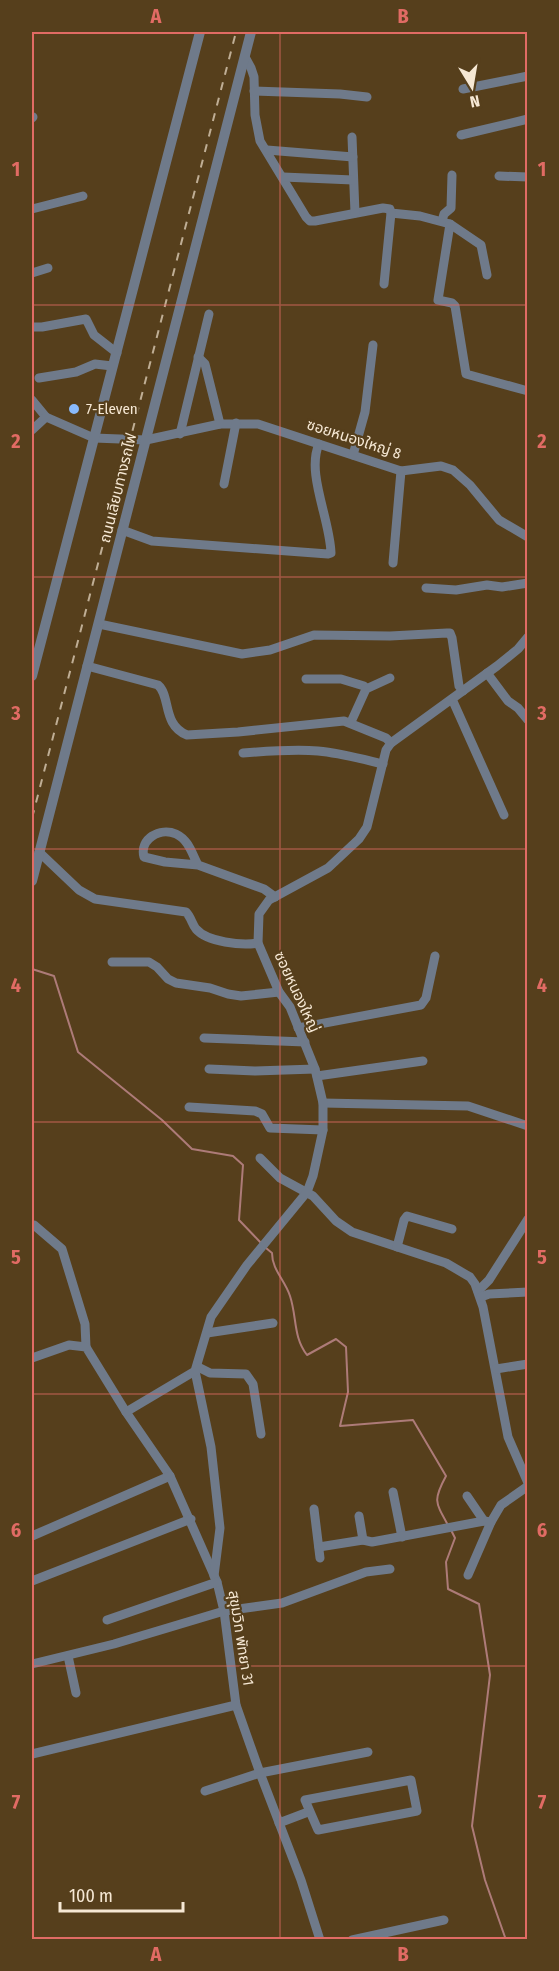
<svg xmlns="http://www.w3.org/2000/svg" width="559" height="1971" viewBox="0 0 559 1971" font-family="'Fira Sans Condensed','Noto Sans Thai',sans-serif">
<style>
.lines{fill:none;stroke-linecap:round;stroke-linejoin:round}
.stream{stroke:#ad7b78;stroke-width:2}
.minor{stroke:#6f7a8a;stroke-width:9}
.tertiary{stroke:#6f7a8a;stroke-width:10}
.rail{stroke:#bfae95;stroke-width:2;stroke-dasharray:8 8;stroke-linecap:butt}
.grid{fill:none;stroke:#e16b64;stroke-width:1.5;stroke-opacity:0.55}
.poi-dot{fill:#89bafc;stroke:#563f1c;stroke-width:2}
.labels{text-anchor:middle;stroke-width:4.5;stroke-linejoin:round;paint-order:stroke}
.poi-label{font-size:15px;fill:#f6e8d4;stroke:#563f1c;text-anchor:start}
.street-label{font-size:15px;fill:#f6e8d4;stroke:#563f1c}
.neatline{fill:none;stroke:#e16b64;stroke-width:2}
.grid-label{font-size:20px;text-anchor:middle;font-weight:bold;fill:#e16b64}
</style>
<rect width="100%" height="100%" fill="#563f1c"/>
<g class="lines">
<!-- stream -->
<g class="stream">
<path d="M32,969L54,976L78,1052L162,1120L192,1149L233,1156L243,1165L239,1220L262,1244"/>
<path d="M266,1248L272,1253C272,1270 285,1280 290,1296C297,1317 293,1337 307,1355L336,1339L346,1347L348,1392L340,1426L413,1420L446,1476C433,1500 435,1502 448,1525"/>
<path d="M451,1530L455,1538L446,1562L448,1589L479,1604L490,1675L472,1826L485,1880L506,1940"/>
</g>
<!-- minor -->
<g class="minor">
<path d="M245,57L251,68L254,77L255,115L260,141L306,217L310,221H315L383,208L390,209L391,213L420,216L450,224L438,300L452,303L455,306L466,374L528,391"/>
<path d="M463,89L528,76"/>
<path d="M254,91L340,94L367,97"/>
<path d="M32,118L33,117"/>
<path d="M461,135L528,119"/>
<path d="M352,137L355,213"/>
<path d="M267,150L353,157"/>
<path d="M499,176L528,177"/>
<path d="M283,177L353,180"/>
<path d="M32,209L83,196"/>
<path d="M442,221L444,214L451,208L452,175"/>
<path d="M450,224L481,245L487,275"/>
<path d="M32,273L48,268"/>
<path d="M384,284L391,213"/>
<path d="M32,327H42L86,319L94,335L117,353"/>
<path d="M198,357L205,364L220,424"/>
<path d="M39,378L76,372L95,364L112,366"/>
<path d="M32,400L46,417L94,438L146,440L220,424H258L401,471L441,466L453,470L470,485L499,520L528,537"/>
<path d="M32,430L46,417"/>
<path d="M180,434L209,314"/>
<path d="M353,455L365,412L373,345"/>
<path d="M224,484L236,423"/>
<path d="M122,530L152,541L328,554L331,553C330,519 306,473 319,444"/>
<path d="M393,563L401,471"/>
<path d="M426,588L456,590L487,585L502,587L528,583"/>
<path d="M99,624L242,654L270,650L314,635L390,636L447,633H450L452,638L459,686L463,691"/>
<path d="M87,666L158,685C171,696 162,725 187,735L238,732L344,721L386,738L391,743"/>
<path d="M487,673L508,701L518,708L528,720"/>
<path d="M306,679H341L364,686L366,689"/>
<path d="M452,699L504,815"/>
<path d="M351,722L366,689L390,678"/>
<path d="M243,753C268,751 293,749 318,751C340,753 362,759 383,764"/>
<path d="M39,852L79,890L95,899L186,912C191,917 192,924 196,929C207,942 242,946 258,943"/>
<path d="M198,865L165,862L144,857C139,839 160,827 176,834C189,840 192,854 198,865L264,889L275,897"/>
<path d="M112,962H149L157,967L168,979L176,983L210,988L228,994L241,996L279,992"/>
<path d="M298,1028L421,1005L426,998L435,956"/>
<path d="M204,1038L305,1042"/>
<path d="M209,1069L255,1071L315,1069"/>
<path d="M317,1076L423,1061"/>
<path d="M323,1103L468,1106L528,1126"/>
<path d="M189,1107L255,1111L262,1114L270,1128L323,1130"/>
<path d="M260,1158L280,1178L313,1196L336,1221L352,1232L446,1263L470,1277L475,1284L483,1307L508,1437L528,1483"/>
<path d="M34,1225L62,1249L85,1324L86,1347"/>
<path d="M397,1247L404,1220L407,1216L452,1229"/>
<path d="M478,1291L489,1280L528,1219"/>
<path d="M481,1297L489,1294L528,1292"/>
<path d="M207,1333L273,1323"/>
<path d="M32,1358L69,1345L86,1347L126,1412L170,1476L217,1582L224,1611L236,1705L260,1773L301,1880L320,1940"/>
<path d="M198,1367L210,1373L246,1374L253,1384L261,1434"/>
<path d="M496,1369L528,1364"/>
<path d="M195,1371L211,1447L220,1528L214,1576"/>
<path d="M126,1412L195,1371L211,1317L247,1265L307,1192L313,1176L323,1130V1103L315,1069L290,1007L279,992L258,943L259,914L269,900L328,868L359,839L367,827L386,750L391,743L497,666L518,649L528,637"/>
<path d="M393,1492L402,1537"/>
<path d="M467,1496L484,1521"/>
<path d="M314,1509L320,1558"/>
<path d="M359,1516L363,1540"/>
<path d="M32,1536L170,1476"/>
<path d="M319,1547L363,1540L372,1542L484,1521L491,1522"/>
<path d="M468,1575L491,1522L501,1505L528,1486"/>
<path d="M32,1581L191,1519"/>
<path d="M107,1620L217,1582"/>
<path d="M68,1656L76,1693"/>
<path d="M32,1664L114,1644L224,1611L282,1603L366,1572L390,1569"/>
<path d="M32,1754L236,1705"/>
<path d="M411,1780L417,1811L318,1830L305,1800Z"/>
<path d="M205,1791L260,1773L368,1752"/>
<path d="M279,1823L308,1812"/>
<path d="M352,1940L444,1920"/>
</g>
<!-- tertiary -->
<g class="tertiary">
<path d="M32,676L200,32"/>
<path d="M32,881L251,32"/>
</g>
<!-- rail -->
<path class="rail" d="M32,818L236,32"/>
</g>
<!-- grid -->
<path class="grid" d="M280,32V1940M32,305H528M32,577H528M32,849H528M32,1122H528M32,1394H528M32,1666H528"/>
<!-- markers -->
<circle class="poi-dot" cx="74" cy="409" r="6"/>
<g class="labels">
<!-- poi labels -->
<g class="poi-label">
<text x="86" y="414">7-Eleven</text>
</g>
<!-- street labels -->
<g class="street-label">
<text transform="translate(354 439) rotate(18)" y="5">ซอยหนองใหญ่ 8</text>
<text transform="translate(118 488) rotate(-76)" y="5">ถนนเลียบทางรถไฟ</text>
<text transform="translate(297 992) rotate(65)" y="5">ซอยหนองใหญ่</text>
<text transform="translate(241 1638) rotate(81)" y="5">สุขุมวิท พัทยา 31</text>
</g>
</g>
<!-- border -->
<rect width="559" height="1971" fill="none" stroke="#563f1c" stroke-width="66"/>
<!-- north arrow -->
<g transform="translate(472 87) rotate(169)" stroke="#563f1c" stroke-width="4.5" paint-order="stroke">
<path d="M0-4.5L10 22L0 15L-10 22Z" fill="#f6e8d4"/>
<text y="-9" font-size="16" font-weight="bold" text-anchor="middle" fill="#f6e8d4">N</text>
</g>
<!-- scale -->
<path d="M60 1902v9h123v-9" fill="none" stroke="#f6e8d4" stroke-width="3"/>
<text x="69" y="1902" font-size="18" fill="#f6e8d4" stroke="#563f1c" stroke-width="4.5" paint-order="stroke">100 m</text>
<rect x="33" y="33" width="493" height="1905" class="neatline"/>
<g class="grid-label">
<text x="156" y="23">A</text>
<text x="403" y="23">B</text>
<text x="16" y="176">1</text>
<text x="542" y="176">1</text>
<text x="16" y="448">2</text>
<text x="542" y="448">2</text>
<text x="16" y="720">3</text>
<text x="542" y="720">3</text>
<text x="16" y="992">4</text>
<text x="542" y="992">4</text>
<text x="16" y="1264">5</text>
<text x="542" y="1264">5</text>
<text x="16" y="1537">6</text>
<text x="542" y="1537">6</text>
<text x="16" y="1809">7</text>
<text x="542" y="1809">7</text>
<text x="156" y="1961">A</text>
<text x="403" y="1961">B</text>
</g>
</svg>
